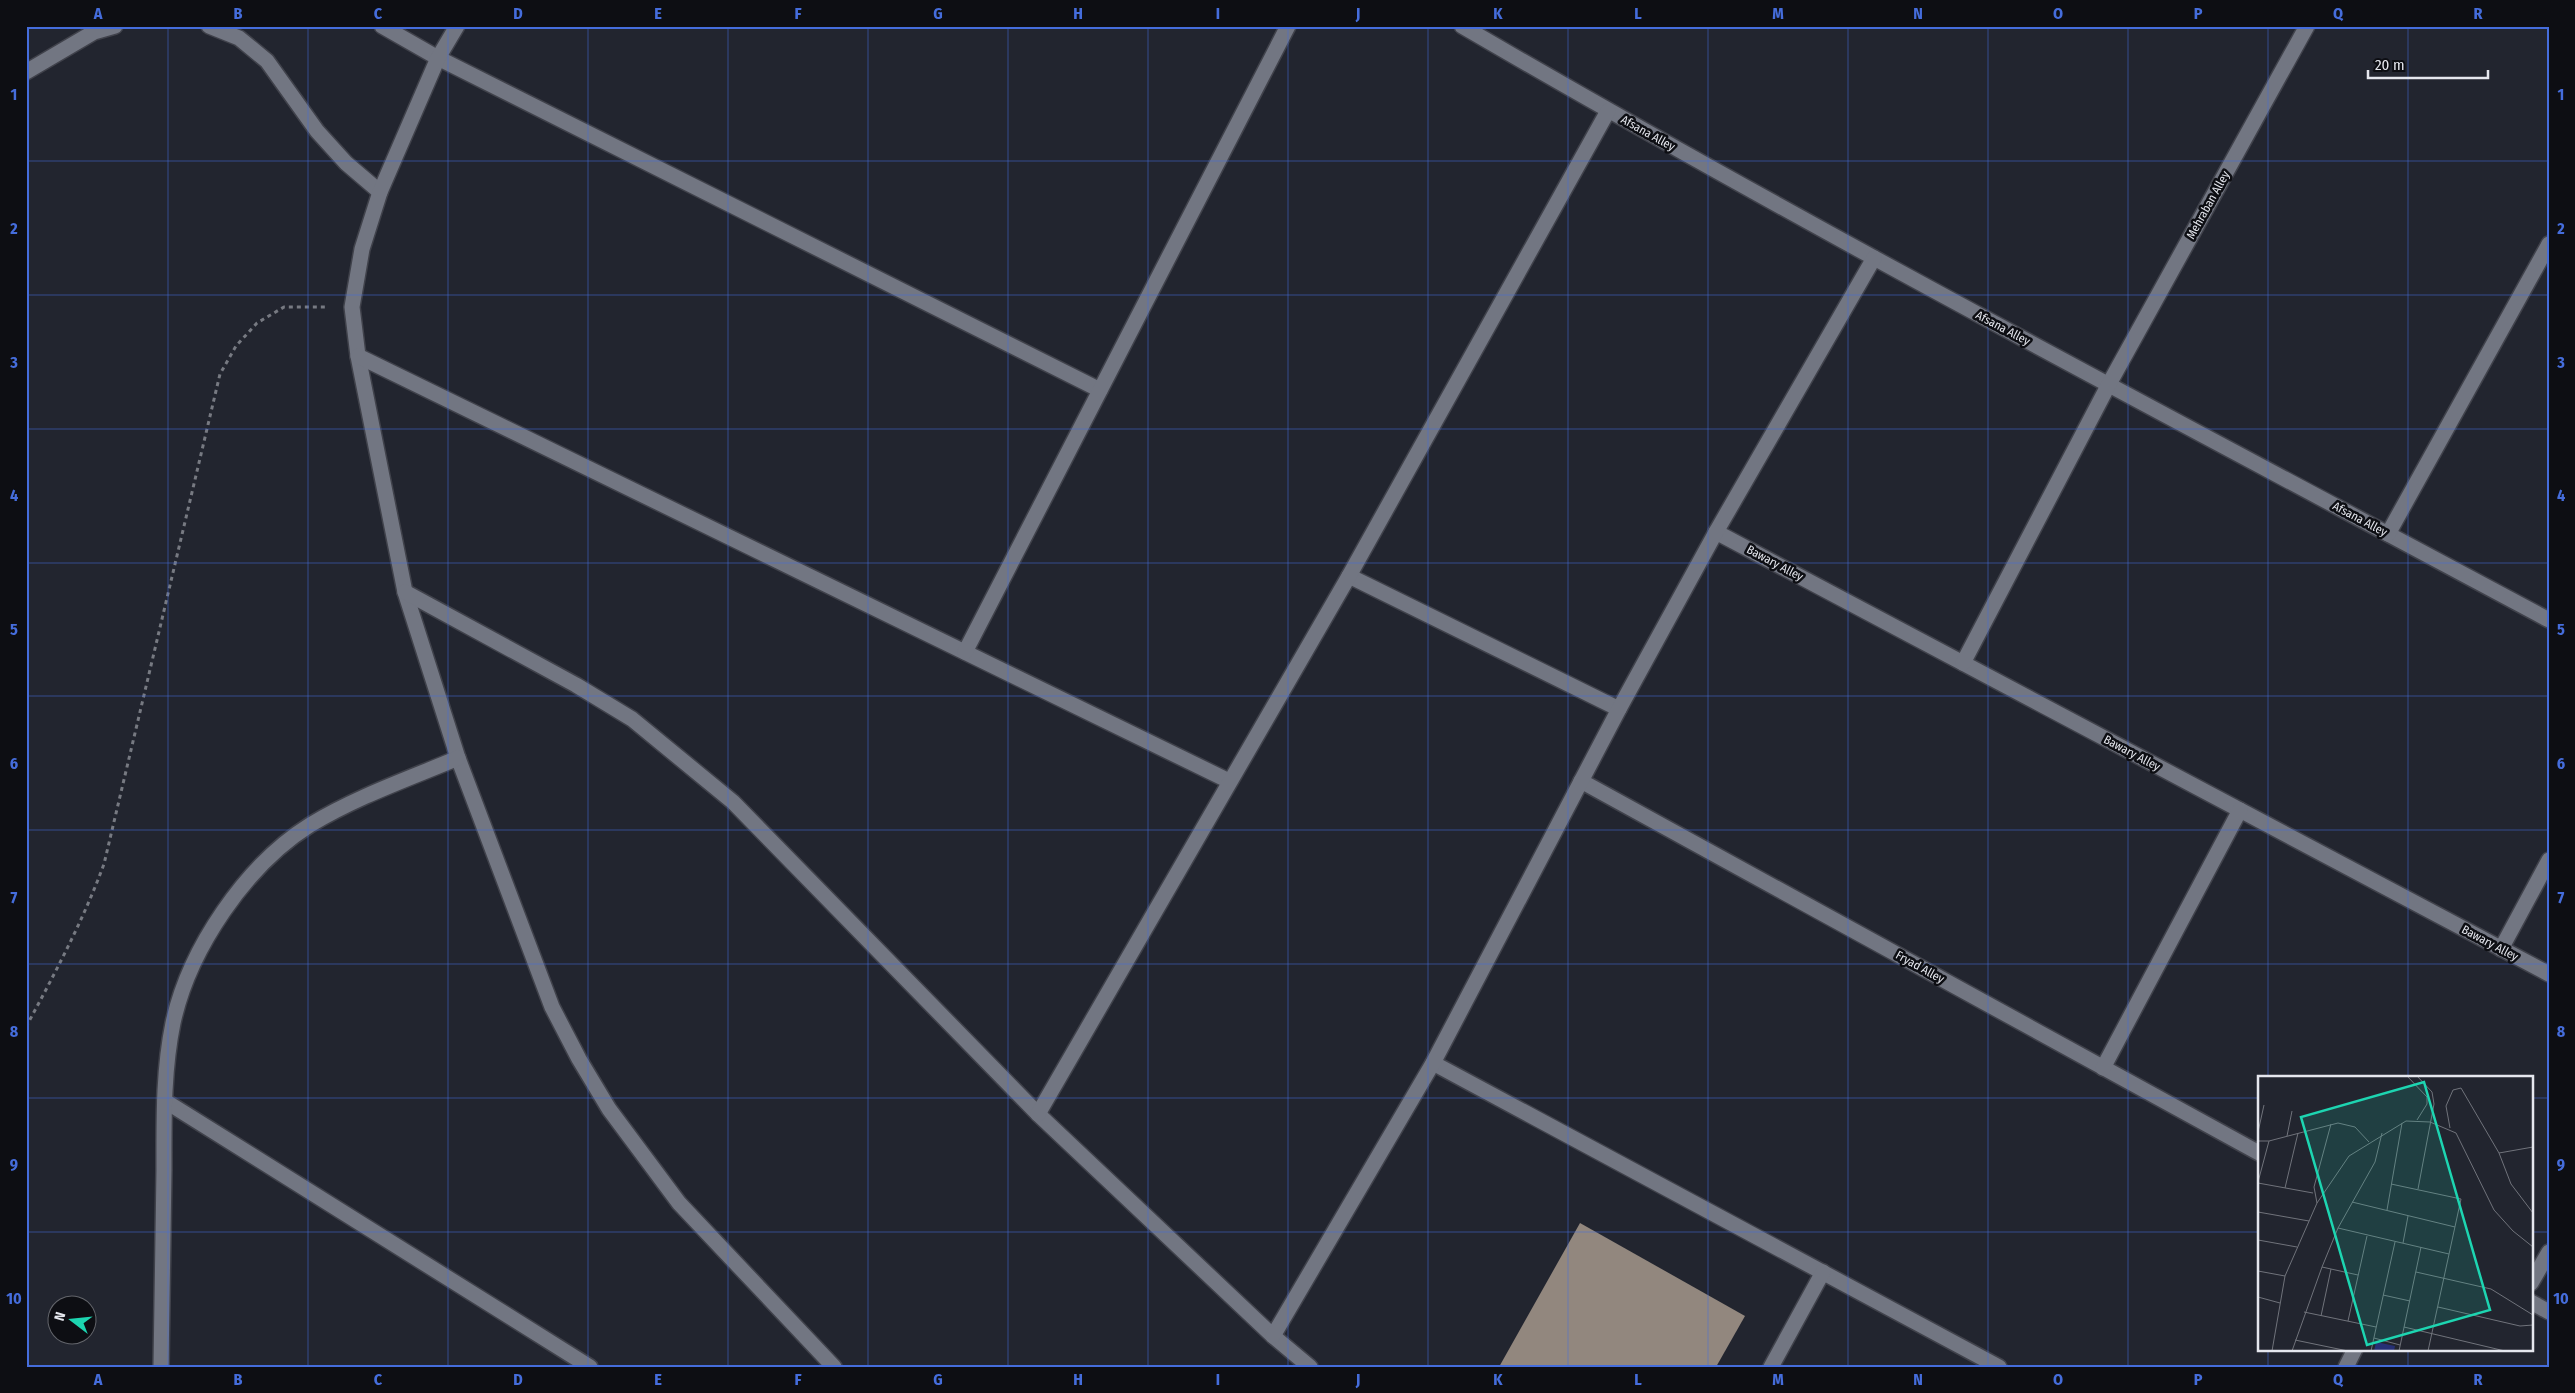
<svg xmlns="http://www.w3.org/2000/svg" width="2575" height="1393" viewBox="0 0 2575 1393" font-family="'Fira Sans Condensed',sans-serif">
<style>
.building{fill:#92877e}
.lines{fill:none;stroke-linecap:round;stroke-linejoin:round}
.street-casing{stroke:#40424b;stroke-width:18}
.path{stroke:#777a82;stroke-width:3;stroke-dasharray:4 4;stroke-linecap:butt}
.street{stroke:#727682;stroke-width:15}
.grid{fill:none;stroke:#456ddc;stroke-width:1;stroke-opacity:0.55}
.labels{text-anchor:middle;stroke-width:5;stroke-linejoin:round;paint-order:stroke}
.street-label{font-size:12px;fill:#e5e7ee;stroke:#0d0e13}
.inset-road{fill:none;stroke:#70737b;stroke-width:1}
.view{fill:#1dd5b1;fill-opacity:0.15;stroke:#1dd5b1;stroke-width:2.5}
.inset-edge{fill:none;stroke:#e5e7ee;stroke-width:2.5}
.neatline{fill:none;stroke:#456ddc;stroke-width:2}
.grid-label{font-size:16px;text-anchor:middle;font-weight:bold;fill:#456ddc}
</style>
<rect width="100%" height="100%" fill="#22252f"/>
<!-- building -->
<path class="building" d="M1580,1223L1745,1316L1716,1367H1499Z"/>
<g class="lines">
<!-- street casing -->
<g class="street-casing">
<g id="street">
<path d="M209,26L239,38L267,61L317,131L346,163L380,192"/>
<path d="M382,26L438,58L1100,390"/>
<path d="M457,26L438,58L380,192L362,249L352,307L358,356L405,592L458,758L552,1007L579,1059L609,1109L679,1203L834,1367"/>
<path d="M1462,26C1819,234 2185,425 2549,620"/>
<path d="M26,72L94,32L115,26"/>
<path d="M358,356L1229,781"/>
<path d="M1716,532L2549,974"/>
<path d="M2388,534L2549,244"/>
<path d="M1349,576L1619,709"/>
<path d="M405,592L576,685L632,719L733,802L1038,1114L1273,1336L1310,1367"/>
<path d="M965,652L1288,26"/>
<path d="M1963,663L2109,384L2307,26"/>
<path d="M1581,781L2259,1153"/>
<path d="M2501,949L2549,860"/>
<path d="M1433,1063L1999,1367"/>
<path d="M2103,1068L2240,810"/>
<path d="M165,1101L590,1367"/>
<path d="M1038,1114L1349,576L1608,111"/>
<path d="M2531,1283L2549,1252"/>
<path d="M2531,1302L2549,1312"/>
<path d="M1273,1336L1433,1063L1619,709L1716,532L1874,258"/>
<path d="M161,1367C162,1301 163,1236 164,1170C164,1122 163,1071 173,1023C189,949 246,865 310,825C356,797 408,779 458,758"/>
<path d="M1771,1367L1823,1272"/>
<path d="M2346,1367L2355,1349"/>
</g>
</g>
<!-- path -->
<path class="path" d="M26,1027C55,973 83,921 104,864L220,374L236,346L257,323L284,307H325"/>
<!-- street -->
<use href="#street" class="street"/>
</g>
<!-- grid -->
<path class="grid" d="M168,26V1367M308,26V1367M448,26V1367M588,26V1367M728,26V1367M868,26V1367M1008,26V1367M1148,26V1367M1288,26V1367M1428,26V1367M1568,26V1367M1708,26V1367M1848,26V1367M1988,26V1367M2128,26V1367M2268,26V1077M2408,26V1077M26,161H2549M26,295H2549M26,429H2549M26,563H2549M26,696H2549M26,830H2549M26,964H2549M26,1098H2259M2531,1098H2549M26,1232H2259M2531,1232H2549M2268,1349V1367M2408,1349V1367"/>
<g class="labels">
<!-- street labels -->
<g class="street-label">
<text transform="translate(1648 133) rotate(29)" y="4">Afsana Alley</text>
<text transform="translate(2208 205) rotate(-61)" y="4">Mehraban Alley</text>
<text transform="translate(2003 328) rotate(28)" y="4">Afsana Alley</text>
<text transform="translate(2360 519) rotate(28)" y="4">Afsana Alley</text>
<text transform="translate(1775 563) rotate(28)" y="4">Bawary Alley</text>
<text transform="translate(2132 753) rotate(28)" y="4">Bawary Alley</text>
<text transform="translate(2490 943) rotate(28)" y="4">Bawary Alley</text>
<text transform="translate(1920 967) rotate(29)" y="4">Fryad Alley</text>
</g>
</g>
<!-- overview -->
<g transform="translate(2258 1076)">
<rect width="275" height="275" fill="#22252f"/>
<path d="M118,266L137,270L136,275H116Z" fill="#263075"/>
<path class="inset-road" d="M149,0L169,21V28L159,44M159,0L174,16L176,28L160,113M192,52L188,30L195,14L203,12L241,77L275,71M0,56L6,29M29,60L34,35M0,65H11L80,47L97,51L111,66M241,77L253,108L275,137M0,106L11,65M0,107L55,117M133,108L203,123L170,275M27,112L40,57M94,126L197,151M59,127L56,111L73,48M129,134L144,47M0,136L51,145M80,152L191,178M0,164L39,171M145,167L150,140M64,191L100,199M0,195L27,200M158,196L233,213L275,239M125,219L152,225M0,221L22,227M180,231L262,250L275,249M46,236L118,251M63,240L73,193M90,245L109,160M146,251L247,275M116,262L142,269M37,264L90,275M14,275L27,200L59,127L91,80L148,45L172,46L198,57L236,134L255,155L275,171M34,275L64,191L80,152L117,86L124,57M113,275L137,166M141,275L163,171"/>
<path class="view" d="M166,6L232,234L109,269L43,41Z"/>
<rect width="275" height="275" class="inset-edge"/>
</g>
<!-- border -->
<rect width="2575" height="1393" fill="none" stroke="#0d0e13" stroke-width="55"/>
<!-- north arrow -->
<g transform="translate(72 1320) rotate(286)"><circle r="24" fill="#0d0e13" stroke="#63656b"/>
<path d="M0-4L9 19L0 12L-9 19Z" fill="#1dd5b1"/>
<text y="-8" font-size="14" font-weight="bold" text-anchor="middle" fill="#e5e7ee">N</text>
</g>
<!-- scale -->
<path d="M2368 70v8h120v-8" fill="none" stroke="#e5e7ee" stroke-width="2.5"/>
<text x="2375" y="70" font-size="15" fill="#e5e7ee" stroke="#0d0e13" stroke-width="4" paint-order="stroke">20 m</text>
<rect x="28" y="28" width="2520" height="1338" class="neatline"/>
<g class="grid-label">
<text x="98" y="19">A</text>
<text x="238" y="19">B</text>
<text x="378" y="19">C</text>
<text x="518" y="19">D</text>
<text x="658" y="19">E</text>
<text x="798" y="19">F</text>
<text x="938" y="19">G</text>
<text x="1078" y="19">H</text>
<text x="1218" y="19">I</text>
<text x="1358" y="19">J</text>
<text x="1498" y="19">K</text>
<text x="1638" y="19">L</text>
<text x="1778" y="19">M</text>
<text x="1918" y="19">N</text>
<text x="2058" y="19">O</text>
<text x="2198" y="19">P</text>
<text x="2338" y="19">Q</text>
<text x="2478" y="19">R</text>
<text x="14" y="100">1</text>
<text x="2561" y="100">1</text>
<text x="14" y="234">2</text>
<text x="2561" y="234">2</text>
<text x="14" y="368">3</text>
<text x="2561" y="368">3</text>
<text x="14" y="501">4</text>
<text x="2561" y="501">4</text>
<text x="14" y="635">5</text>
<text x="2561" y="635">5</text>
<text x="14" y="769">6</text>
<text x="2561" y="769">6</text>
<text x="14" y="903">7</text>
<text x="2561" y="903">7</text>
<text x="14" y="1037">8</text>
<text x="2561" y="1037">8</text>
<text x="14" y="1170">9</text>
<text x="2561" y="1170">9</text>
<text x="14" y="1304">10</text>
<text x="2561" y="1304">10</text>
<text x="98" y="1385">A</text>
<text x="238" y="1385">B</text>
<text x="378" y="1385">C</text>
<text x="518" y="1385">D</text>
<text x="658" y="1385">E</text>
<text x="798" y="1385">F</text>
<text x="938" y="1385">G</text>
<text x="1078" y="1385">H</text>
<text x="1218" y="1385">I</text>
<text x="1358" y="1385">J</text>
<text x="1498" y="1385">K</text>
<text x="1638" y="1385">L</text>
<text x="1778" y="1385">M</text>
<text x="1918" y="1385">N</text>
<text x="2058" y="1385">O</text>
<text x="2198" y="1385">P</text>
<text x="2338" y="1385">Q</text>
<text x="2478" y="1385">R</text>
</g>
</svg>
